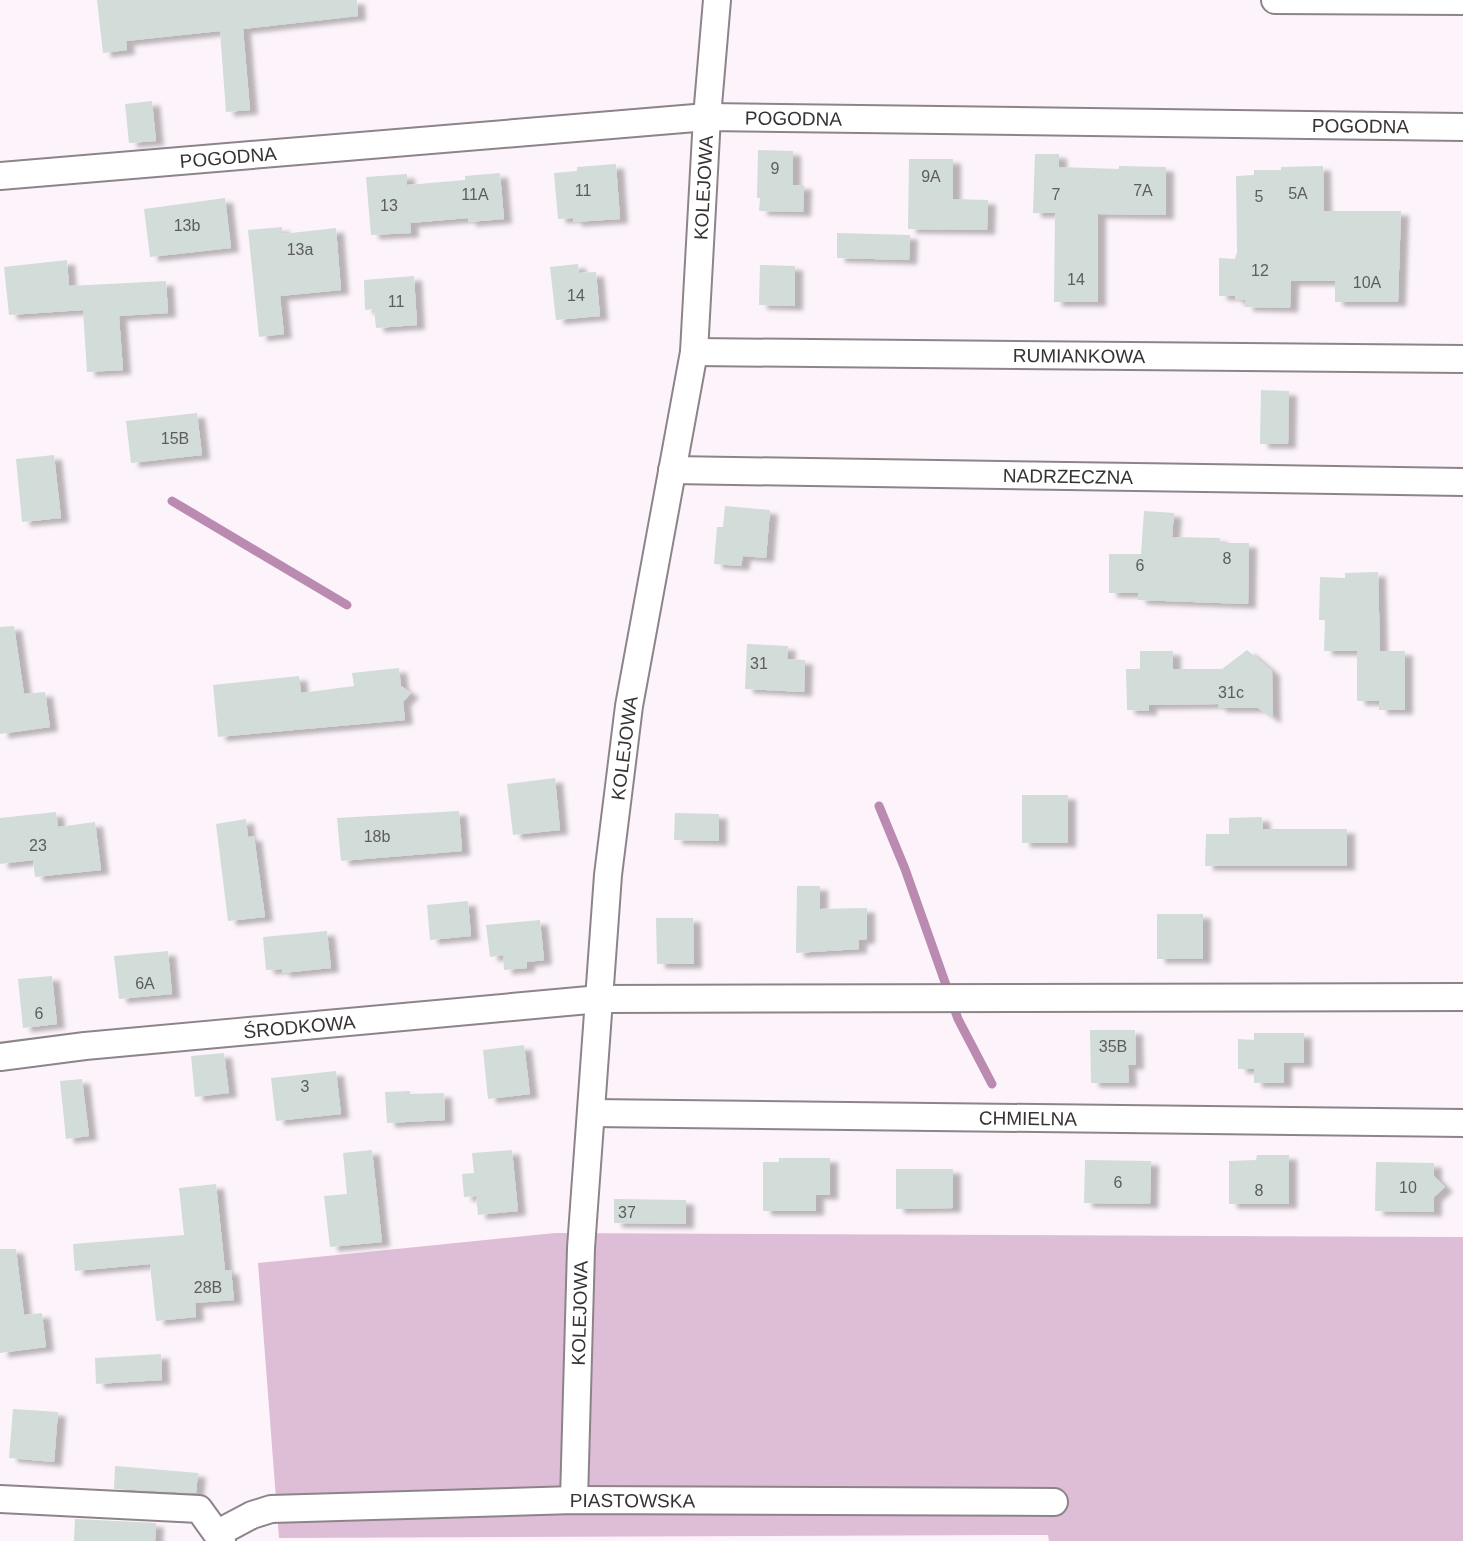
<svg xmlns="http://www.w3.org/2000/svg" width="1463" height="1541" viewBox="0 0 1463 1541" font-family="Arial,sans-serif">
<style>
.green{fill:#debdd7}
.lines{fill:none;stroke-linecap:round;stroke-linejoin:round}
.stream{stroke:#bb8ab1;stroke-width:9}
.building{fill:#d2dcd9;filter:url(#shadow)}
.minor-casing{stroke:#8c848a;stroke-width:30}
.minor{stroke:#fff;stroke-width:26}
.labels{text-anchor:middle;stroke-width:5;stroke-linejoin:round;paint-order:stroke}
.number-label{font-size:16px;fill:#5d5d5e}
.street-label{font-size:19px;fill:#363335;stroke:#fcf4fa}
</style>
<defs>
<filter id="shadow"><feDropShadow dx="8" dy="4.5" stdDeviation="2" flood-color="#0004"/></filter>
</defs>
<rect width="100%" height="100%" fill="#fcf4fa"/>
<!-- green -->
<path class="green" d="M555,1233L1463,1237V1541H1049L1048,1535L279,1538L258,1263Z"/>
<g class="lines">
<!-- stream -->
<g class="stream">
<path d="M172,501L347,605"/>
<path d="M879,806L905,869L958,1019L992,1084"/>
</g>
</g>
<!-- building -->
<g class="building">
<path d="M97,0H357L358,16L243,29L250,110L226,112L220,31L126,41L127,50L103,53Z"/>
<path d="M152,101L156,141L129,143L125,104Z"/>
<path d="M758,150L793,151V185H804L803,212L759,211L760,198H757Z"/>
<path d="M1035,154H1059V167L1119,169V166L1166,167V215L1098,214V302H1054L1055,213H1033Z"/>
<path d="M909,159H953V199L988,200L987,230L908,229Z"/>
<path d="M616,164L620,219L574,222L573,218L558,219L554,173L577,171V167Z"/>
<path d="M1323,166L1324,211H1401L1398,302H1335V281H1291L1290,308L1245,307V300H1235V296H1219V258L1235,259L1237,252L1236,176L1254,175V170H1281V167Z"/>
<path d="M500,173L504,219L468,222V218L410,223L411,233L371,235L366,177L407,174V185L465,180V176Z"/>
<path d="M225,198L231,248L150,257L144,209Z"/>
<path d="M282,227V234L336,228L341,290L280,296L284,334L259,337L248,230Z"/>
<path d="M837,233L910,235L909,260L837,258Z"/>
<path d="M67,260L69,286L166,281L168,313L119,316L123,370L87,372L83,310L9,315L4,267Z"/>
<path d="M578,264L579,273L596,272L600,316L556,320L550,267Z"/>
<path d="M760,265L795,266V306L759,305Z"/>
<path d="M414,276L417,325L376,328L374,309L365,310L364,280Z"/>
<path d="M1261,390L1289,391L1288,444H1260Z"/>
<path d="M197,413L202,455L131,463L126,421Z"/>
<path d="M54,455L61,518L22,522L16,459Z"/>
<path d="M725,506L770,510L766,558L743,556L741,566L714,564L717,527H723Z"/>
<path d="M1144,511L1174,513L1172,537L1220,538V543H1249L1248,604L1138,600V593H1109V554H1141Z"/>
<path d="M1378,572L1380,651H1405V710H1379V701H1357V651H1324L1325,620H1319L1320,577L1345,578V573Z"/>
<path d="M14,626L24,694L45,692L50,727L0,734V627Z"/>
<path d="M747,644L788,646L787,659L805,660L804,692L745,689Z"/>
<path d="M1247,650L1272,671L1273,719L1258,708H1218V704L1149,705V711L1127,710L1126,669H1140V651H1173V669H1222Z"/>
<path d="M399,668L401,686L411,693L403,702L405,720L218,737L213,685L299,676L301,693L354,686L352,673Z"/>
<path d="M555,778L560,830L513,835L507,784Z"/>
<rect x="1022" y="795" width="46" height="48"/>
<path d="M459,811L462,851L341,861L337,818Z"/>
<path d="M56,812L58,827L95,822L101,870L35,877L33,860L0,864V818Z"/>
<path d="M675,813L719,814V841L674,840Z"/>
<path d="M1262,817L1263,829H1347V866H1205L1206,834H1229V818Z"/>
<path d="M246,819L248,837L254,836L265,917L228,921L216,824Z"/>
<path d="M797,886H820V909L867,908V939L859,940V949L796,953Z"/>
<path d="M468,901L471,936L430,940L427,905Z"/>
<rect x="1157" y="914" width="46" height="45"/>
<path d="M656,918H693L694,964H657Z"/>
<path d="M540,920L544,960L527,962V968L504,970L503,955L490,957L486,925Z"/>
<path d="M327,931L331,968L282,973V969L266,970L263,937Z"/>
<path d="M168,951L172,994L119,999L114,956Z"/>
<path d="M52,976L57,1024L23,1028L18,979Z"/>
<path d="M1090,1030H1135L1136,1065H1128L1129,1083H1091Z"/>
<path d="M1254,1033H1304V1063H1284V1083H1254V1069H1238V1039L1254,1040Z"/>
<path d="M524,1045L530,1094L488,1099L483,1050Z"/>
<path d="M224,1053L229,1093L195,1097L191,1056Z"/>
<path d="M336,1071L341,1114L276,1121L271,1078Z"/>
<path d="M82,1079L89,1136L66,1139L60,1081Z"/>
<path d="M410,1091V1094L444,1093L445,1120L387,1123L385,1092Z"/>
<path d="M372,1150L382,1242L330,1247L324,1196L347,1194L343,1153Z"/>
<path d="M512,1150L518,1211L478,1215L476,1196L464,1197L463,1185L462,1174L474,1173L472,1153Z"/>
<path d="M1257,1155H1289V1204H1229V1161L1256,1160Z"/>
<path d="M779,1158H830V1195H816V1211H763V1162H779Z"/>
<path d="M1085,1160L1151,1161L1150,1204L1084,1203Z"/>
<path d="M1376,1162L1434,1163V1176L1445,1187L1434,1197V1212L1375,1211Z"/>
<path d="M896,1169H953V1208L896,1209Z"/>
<path d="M216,1184L225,1270H231L234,1300L195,1303L196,1317L156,1321L150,1264L75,1271L73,1244L184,1235L179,1188Z"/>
<path d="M614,1199L686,1200V1224L614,1223Z"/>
<path d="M0,1249H16L24,1315L42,1313L46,1347L0,1353Z"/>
<path d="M161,1354L162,1380L96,1384L95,1358Z"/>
<path d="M13,1409L58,1412L54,1462L9,1458Z"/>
<path d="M115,1466L198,1473L196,1493L114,1489Z"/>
<path d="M75,1519L156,1523L155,1541H74Z"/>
</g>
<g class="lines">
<!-- minor casing -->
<g class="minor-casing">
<g id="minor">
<path d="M1275,0L1463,1"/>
<path id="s1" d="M0,176L707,117L1463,127"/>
<path id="s2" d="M694,352L1463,359"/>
<path id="s3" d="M672,470L1463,482"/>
<path id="s4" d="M0,1057L85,1046L600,999L1463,997"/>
<path id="s5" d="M592,1113L1463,1123"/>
<path d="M0,1499L199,1509L222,1541"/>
<path id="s6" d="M574,1500L581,1248L608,875L629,706L694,352L707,117L717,0"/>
<path id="s7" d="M218,1533L252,1515L271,1509L574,1500L1054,1502"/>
</g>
</g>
<!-- minor -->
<use href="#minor" class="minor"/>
</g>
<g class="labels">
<!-- number labels -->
<g class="number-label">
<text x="775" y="174">9</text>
<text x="931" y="182">9A</text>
<text x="583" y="196">11</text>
<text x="1143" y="196">7A</text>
<text x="1298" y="199">5A</text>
<text x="475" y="200">11A</text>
<text x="1056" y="200">7</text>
<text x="1259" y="202">5</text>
<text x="389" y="211">13</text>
<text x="187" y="231">13b</text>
<text x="300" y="255">13a</text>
<text x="1260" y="276">12</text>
<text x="1076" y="285">14</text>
<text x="1367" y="288">10A</text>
<text x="576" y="301">14</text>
<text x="396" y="307">11</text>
<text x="175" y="444">15B</text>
<text x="1227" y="564">8</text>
<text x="1140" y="571">6</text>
<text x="759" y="669">31</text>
<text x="1231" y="698">31c</text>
<text x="377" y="842">18b</text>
<text x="38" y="851">23</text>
<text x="145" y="989">6A</text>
<text x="39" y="1019">6</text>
<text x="1113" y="1052">35B</text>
<text x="305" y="1092">3</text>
<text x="1118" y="1188">6</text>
<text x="1408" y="1193">10</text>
<text x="1259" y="1196">8</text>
<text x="627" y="1218">37</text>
<text x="208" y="1293">28B</text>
</g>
<!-- street labels -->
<g class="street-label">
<text dy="7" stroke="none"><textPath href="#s1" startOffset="796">POGODNA</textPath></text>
<text dy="7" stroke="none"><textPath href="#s1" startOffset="1363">POGODNA</textPath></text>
<text dy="7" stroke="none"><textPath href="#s1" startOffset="229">POGODNA</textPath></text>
<text dy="7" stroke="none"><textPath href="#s6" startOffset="1321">KOLEJOWA</textPath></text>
<text dy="7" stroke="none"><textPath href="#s2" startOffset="385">RUMIANKOWA</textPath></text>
<text dy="7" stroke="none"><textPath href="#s3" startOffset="396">NADRZECZNA</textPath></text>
<text dy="7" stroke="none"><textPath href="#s6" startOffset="754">KOLEJOWA</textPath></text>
<text dy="7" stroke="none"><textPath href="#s4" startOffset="301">ŚRODKOWA</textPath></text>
<text dy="7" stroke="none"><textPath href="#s5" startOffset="436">CHMIELNA</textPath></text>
<text dy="7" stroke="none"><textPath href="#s6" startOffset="187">KOLEJOWA</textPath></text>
<text dy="7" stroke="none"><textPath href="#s7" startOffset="420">PIASTOWSKA</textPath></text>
</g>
</g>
</svg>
